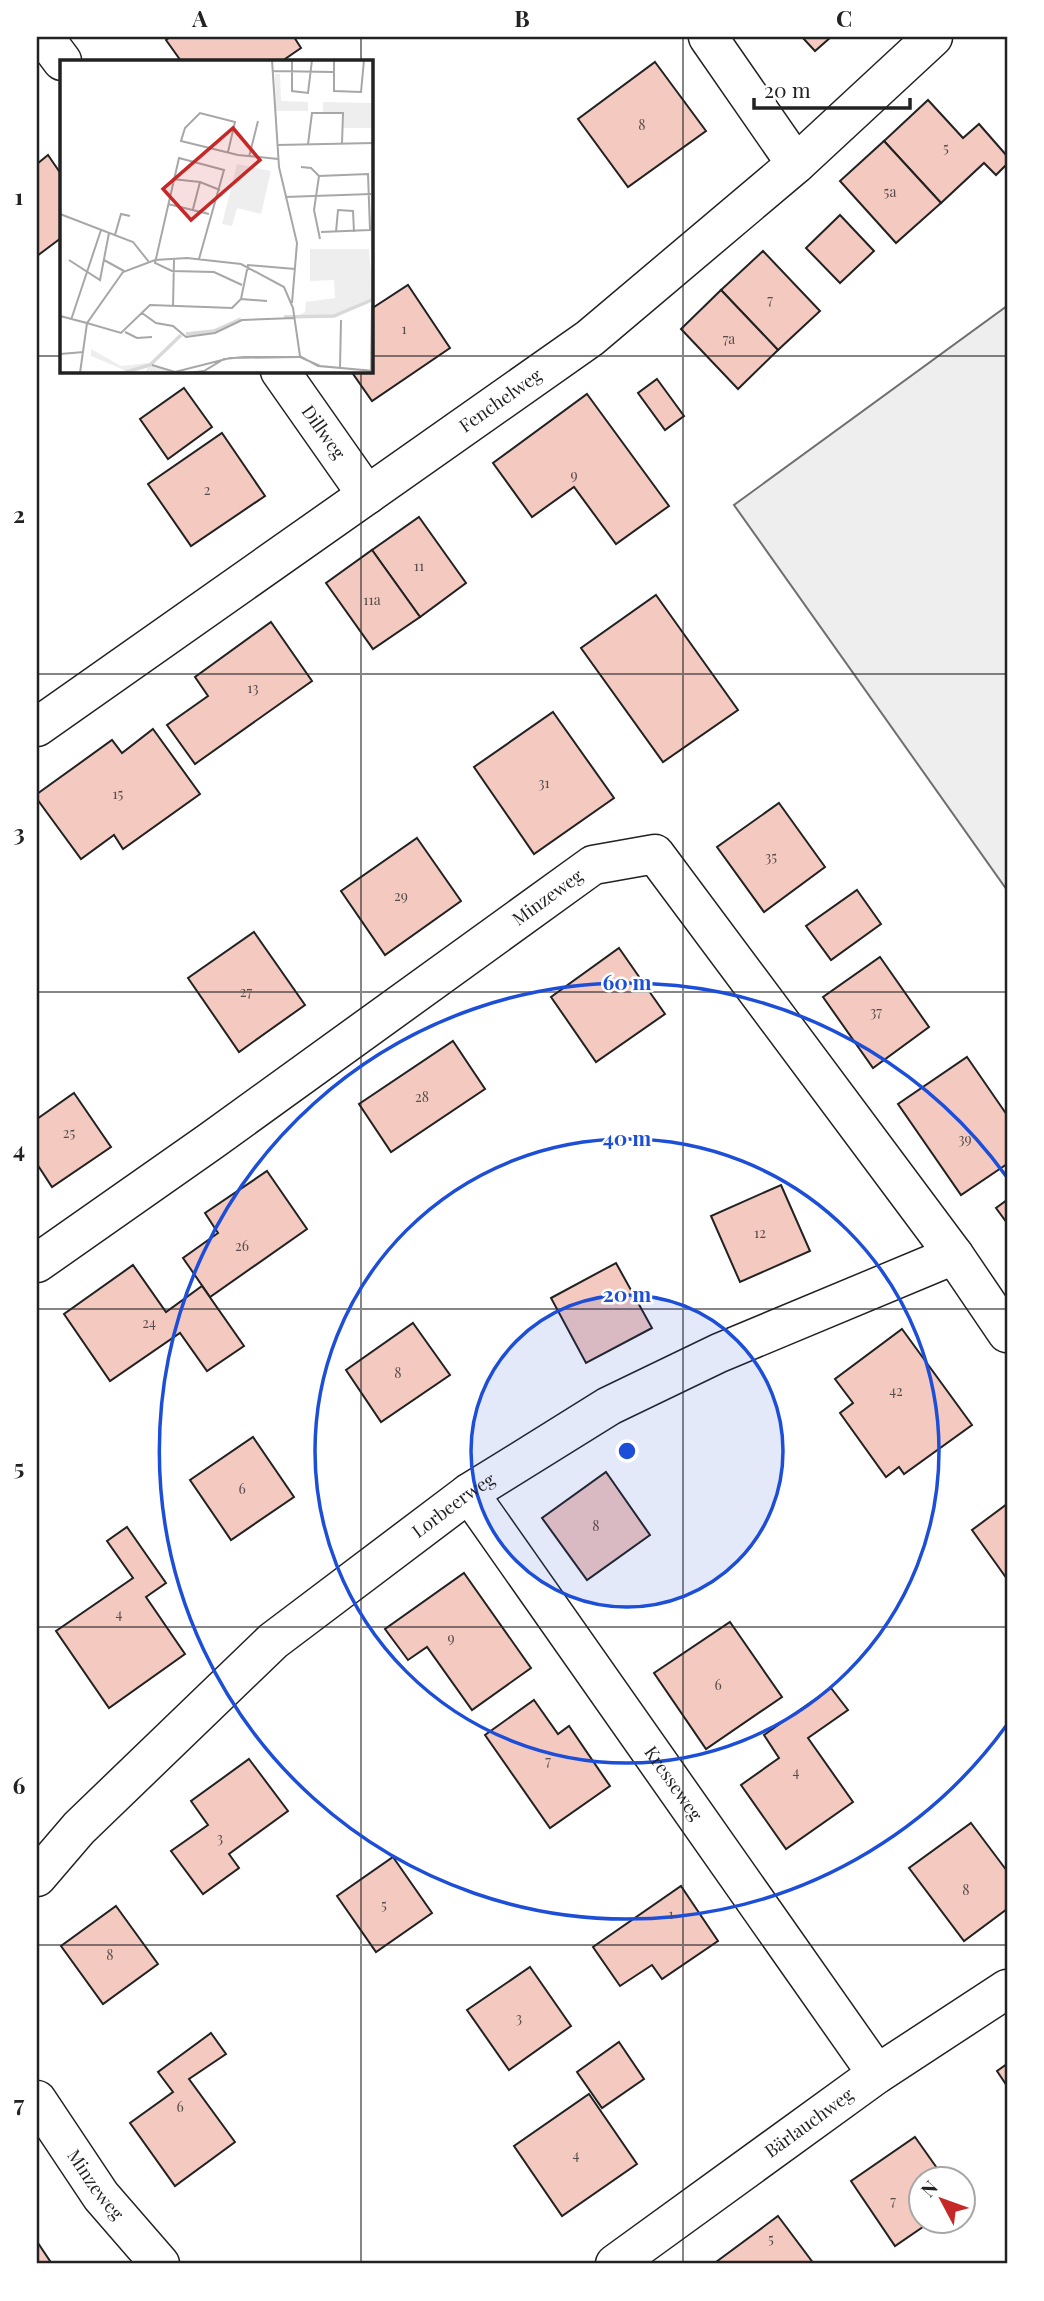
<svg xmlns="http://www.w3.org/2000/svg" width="1044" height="2301" viewBox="0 0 1044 2301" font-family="'Playfair Display',serif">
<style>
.green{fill:#eee;stroke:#6f6f6f;stroke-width:2}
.building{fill:#f3c9c0;stroke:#222;stroke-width:2}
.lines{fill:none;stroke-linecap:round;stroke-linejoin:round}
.minor-casing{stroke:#222;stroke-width:41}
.minor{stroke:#fff;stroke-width:38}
.grid{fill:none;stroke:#222;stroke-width:2;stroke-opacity:0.55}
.ring{fill:none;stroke:#1d4ed8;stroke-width:3.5}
.labels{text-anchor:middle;stroke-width:5;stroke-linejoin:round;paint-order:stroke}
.number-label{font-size:14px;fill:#564c4a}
.street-label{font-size:18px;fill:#222;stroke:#fff}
.inset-river{fill:none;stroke:#d9d9d9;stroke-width:3.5}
.inset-road{fill:none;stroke:#a7a7a7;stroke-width:2}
.view{fill:#c62828;fill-opacity:0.15;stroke:#c62828;stroke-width:3.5}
.inset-edge{fill:none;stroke:#222;stroke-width:3.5}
.centre{fill:#1d4ed8;stroke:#fff;stroke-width:3.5}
.ring-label{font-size:21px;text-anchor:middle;font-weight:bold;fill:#1d4ed8;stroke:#fff;stroke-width:5;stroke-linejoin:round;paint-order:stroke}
.neatline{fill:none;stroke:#222;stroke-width:2.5}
.grid-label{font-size:23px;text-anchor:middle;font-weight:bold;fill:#222}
</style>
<rect width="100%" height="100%" fill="#fff"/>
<!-- green -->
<path class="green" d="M1007,306V890L734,505Z"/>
<!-- building -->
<g class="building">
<path d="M170,37H294L301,48L282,61H181L166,40Z"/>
<path d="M802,37H831L815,51Z"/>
<path d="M655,62L706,131L628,187L578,119Z"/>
<path d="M928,100L963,138L979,124L1007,156V164L996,175L984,163L941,203L884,141Z"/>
<path d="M884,141L941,203L896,243L840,181Z"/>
<path d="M48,155L61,174V238L37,256V164Z"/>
<path d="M840,215L874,251L840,283L806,248Z"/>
<path d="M763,251L820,311L778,350L721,290Z"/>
<path d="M408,285L450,348L372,401L351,371H371V309Z"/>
<path d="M721,290L778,350L738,389L681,329Z"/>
<path d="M657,379L684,416L665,430L638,393Z"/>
<path d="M184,388L212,427L168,459L140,419Z"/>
<path d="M587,394L669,506L616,544L574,487L532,517L493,463Z"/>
<path d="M222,433L265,496L191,546L148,484Z"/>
<path d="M419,517L466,583L420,617L372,550Z"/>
<path d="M372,550L420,617L373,649L326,583Z"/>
<path d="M656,595L738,710L663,762L581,648Z"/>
<path d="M271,622L312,681L195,764L167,725L208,696L195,677Z"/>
<path d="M553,712L614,798L534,854L474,767Z"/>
<path d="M153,729L200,794L123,849L114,835L81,859L37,799V794L112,740L122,753Z"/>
<path d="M779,803L825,867L764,912L717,847Z"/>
<path d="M417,838L461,901L385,955L341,891Z"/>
<path d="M857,890L881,924L831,960L806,926Z"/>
<path d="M254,932L305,1005L239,1052L188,978Z"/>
<path d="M619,948L665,1014L596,1062L551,997Z"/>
<path d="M880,957L929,1027L873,1068L823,997Z"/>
<path d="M453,1041L485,1089L391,1152L359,1104Z"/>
<path d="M967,1057L1007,1115V1164L961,1195L898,1104Z"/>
<path d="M74,1093L111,1147L52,1187L37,1164V1119Z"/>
<path d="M267,1171L307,1229L210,1297L183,1258L218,1233L205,1213Z"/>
<path d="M781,1185L810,1251L740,1282L711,1216Z"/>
<path d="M1007,1200V1223L996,1208Z"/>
<path d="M616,1263L652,1328L586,1363L551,1298Z"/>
<path d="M133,1265L166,1312L202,1286L244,1346L207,1371L180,1333L110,1381L64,1314Z"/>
<path d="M413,1323L450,1375L381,1422L346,1370Z"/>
<path d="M902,1329L972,1425L904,1474L899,1467L886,1477L840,1413L853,1403L835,1379Z"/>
<path d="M253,1437L294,1497L231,1540L190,1480Z"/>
<path d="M606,1472L650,1535L587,1580L542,1518Z"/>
<path d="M1007,1504V1579L972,1530Z"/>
<path d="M127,1527L166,1583L146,1597L185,1654L109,1708L56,1631L133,1578L107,1541Z"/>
<path d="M464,1573L531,1668L472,1710L427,1647L408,1660L385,1629Z"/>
<path d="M730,1622L782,1697L706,1749L654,1673Z"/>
<path d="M831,1688L848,1710L808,1738L853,1802L786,1849L741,1785L779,1758L764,1735Z"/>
<path d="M534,1700L558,1734L569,1726L610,1786L550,1828L485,1735Z"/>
<path d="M249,1759L288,1811L229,1854L239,1868L203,1894L171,1851L208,1825L191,1801Z"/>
<path d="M971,1823L1007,1871V1909L964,1941L909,1868Z"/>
<path d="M393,1857L432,1913L376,1952L337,1896Z"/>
<path d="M681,1886L718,1941L662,1979L652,1965L620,1986L593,1947Z"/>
<path d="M116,1906L158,1964L103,2004L61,1946Z"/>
<path d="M530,1967L571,2026L509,2070L467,2010Z"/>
<path d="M211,2033L226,2054L189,2079L235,2142L175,2186L130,2123L173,2092L158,2072Z"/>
<path d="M619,2042L644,2079L602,2108L577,2072Z"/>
<path d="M1007,2064V2086L997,2071Z"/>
<path d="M589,2094L637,2164L562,2216L514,2146Z"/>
<path d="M915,2137L944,2178H922V2220H933L895,2246L851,2181Z"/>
<path d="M778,2216L814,2264H717L716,2262Z"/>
<path d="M38,2243L52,2264H37Z"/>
</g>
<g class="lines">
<!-- minor casing -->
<g class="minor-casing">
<g id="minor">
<path d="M44,37L62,61"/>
<path d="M708,37L796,164"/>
<path id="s1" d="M280,371L367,495"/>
<path id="s2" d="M37,727L590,338L796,164L933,37"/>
<path id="s3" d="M37,1263L211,1141L593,865L655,854L954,1255L1007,1333"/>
<path id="s4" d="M469,1493L877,2074"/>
<path id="s5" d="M37,1877L79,1828L273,1641L469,1493L609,1406L719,1353L954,1255"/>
<path id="s6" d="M37,2100L101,2196L160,2264"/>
<path id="s7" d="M615,2264L877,2074L1007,1989"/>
</g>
</g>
<!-- minor -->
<use href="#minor" class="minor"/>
</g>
<!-- grid -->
<path class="grid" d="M361,37V61M683,37V2264M37,356H61M371,356H1007M361,371V2264M37,674H1007M37,992H1007M37,1309H1007M37,1627H1007M37,1945H1007"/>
<!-- distance rings -->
<circle cx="627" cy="1451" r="156" fill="#1d4ed8" fill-opacity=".12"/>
<g class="ring">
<circle cx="627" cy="1451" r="156"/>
<circle cx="627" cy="1451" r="312"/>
<path d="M1006 1726A468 468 0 1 1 1006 1176"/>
</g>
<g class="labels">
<!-- number labels -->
<g class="number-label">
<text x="642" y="130">8</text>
<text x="946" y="153">5</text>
<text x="890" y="197">5a</text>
<text x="770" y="305">7</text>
<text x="404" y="334">1</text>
<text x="729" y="344">7a</text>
<text x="574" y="480">9</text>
<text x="207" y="495">2</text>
<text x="419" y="571">11</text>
<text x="372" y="605">11a</text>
<text x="253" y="693">13</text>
<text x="544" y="788">31</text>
<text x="118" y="799">15</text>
<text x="771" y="862">35</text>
<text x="401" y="901">29</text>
<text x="246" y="997">27</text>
<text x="876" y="1017">37</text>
<text x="422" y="1102">28</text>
<text x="69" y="1138">25</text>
<text x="965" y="1144">39</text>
<text x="760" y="1238">12</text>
<text x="242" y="1251">26</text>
<text x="149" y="1328">24</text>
<text x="398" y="1378">8</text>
<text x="896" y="1396">42</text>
<text x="242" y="1494">6</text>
<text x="596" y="1531">8</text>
<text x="119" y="1619">4</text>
<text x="451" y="1643">9</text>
<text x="718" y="1690">6</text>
<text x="548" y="1766">7</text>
<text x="796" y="1777">4</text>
<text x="220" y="1843">3</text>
<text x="966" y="1895">8</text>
<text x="384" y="1910">5</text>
<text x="671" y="1919">1</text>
<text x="110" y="1960">8</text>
<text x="519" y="2023">3</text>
<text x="180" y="2112">6</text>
<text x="576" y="2160">4</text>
<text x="893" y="2206">7</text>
<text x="771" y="2244">5</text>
</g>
<!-- street labels -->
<g class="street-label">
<text dy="6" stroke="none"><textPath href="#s2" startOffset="567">Fenchelweg</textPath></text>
<text dy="6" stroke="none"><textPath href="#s1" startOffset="75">Dillweg</textPath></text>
<text dy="6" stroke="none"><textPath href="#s3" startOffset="628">Minzeweg</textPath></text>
<text dy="6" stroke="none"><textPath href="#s5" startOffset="560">Lorbeerweg</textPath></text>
<text dy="6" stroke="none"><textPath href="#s4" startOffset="355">Kresseweg</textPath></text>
<text dy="6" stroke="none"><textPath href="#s7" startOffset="240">Bärlauchweg</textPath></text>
<text dy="6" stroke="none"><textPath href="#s6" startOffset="103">Minzeweg</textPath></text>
</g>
</g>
<!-- overview -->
<g transform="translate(60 60)">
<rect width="313" height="313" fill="#fff"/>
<path d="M215,14H220L221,41L248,42V51H216ZM263,42L313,43V68H283L284,52H263ZM177,104L211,111L201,154L177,148L172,166L162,164ZM250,189H309L313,240L272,258L239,255L245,252L246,242L275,238L274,220L250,221ZM31,289L61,306L89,303L112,311L85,313L88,306L69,312L31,296Z" fill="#eee"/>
<path class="inset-river" d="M224,257L274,256L314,239M126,274L154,271L181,259M63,313L90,305L121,275"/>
<path class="inset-road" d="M212,0L219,107L237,183L232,243M232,0V31L248,33L252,0M274,0V31L301,32L304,0M212,11L273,12M248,84L252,53H283L282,84M217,85L314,83M168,92L175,62L140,53L125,68L121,81L178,95L218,99M189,97L198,61M241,107L251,108L259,116M112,119L140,122L160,130M225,137L311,134M108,144L149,154M133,149L140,122M0,154L73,182L89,202M276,172L278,150L293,151L294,172M55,175L61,154L70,156M260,179L254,150L259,116L308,114L310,170L261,172M139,199L164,110L119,98L95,203L112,211L154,212L182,225M9,200L40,220L49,173M44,200L64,211M181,239L207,241M113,247L114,200M82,253L96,263L113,266L126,277L155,273L182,260L234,258M0,256L27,263L63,212L95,200L127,198L181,204L224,227L233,248L240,296L258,306L314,311M11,260L41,170M65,272L77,278L92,277M0,294L24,292M92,305L115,312L170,298L239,297M280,308L281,260M311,311L312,245M20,313L27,263L61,273L90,245L172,248L181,239L188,205L235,209M127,313L144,311L164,299L184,297H240L260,306L314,311"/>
<path class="view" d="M173,68L200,100L131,160L103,129Z"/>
<rect width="313" height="313" class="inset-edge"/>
</g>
<circle cx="627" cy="1451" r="10" class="centre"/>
<g class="ring-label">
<text x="627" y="990">60 m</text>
<text x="627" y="1146">40 m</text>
<text x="627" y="1302">20 m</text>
</g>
<!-- border -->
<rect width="1044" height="2301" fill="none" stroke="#ffffff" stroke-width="77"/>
<!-- north arrow -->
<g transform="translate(942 2200) rotate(311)"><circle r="33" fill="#ffffff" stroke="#a7a7a7" stroke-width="2"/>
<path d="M0-5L12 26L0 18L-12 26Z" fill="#c62828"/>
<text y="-10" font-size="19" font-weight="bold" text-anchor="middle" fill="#222222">N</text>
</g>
<!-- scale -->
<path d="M754 98v10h156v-10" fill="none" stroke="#222222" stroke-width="3.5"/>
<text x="764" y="98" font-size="21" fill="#222222" stroke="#ffffff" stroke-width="5" paint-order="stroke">20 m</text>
<rect x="38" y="38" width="968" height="2224" class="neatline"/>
<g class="grid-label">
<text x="200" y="27">A</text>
<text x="522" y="27">B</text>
<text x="844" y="27">C</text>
<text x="19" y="205">1</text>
<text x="19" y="523">2</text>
<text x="19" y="841">3</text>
<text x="19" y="1158">4</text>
<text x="19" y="1476">5</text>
<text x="19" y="1794">6</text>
<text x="19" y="2112">7</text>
</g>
</svg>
